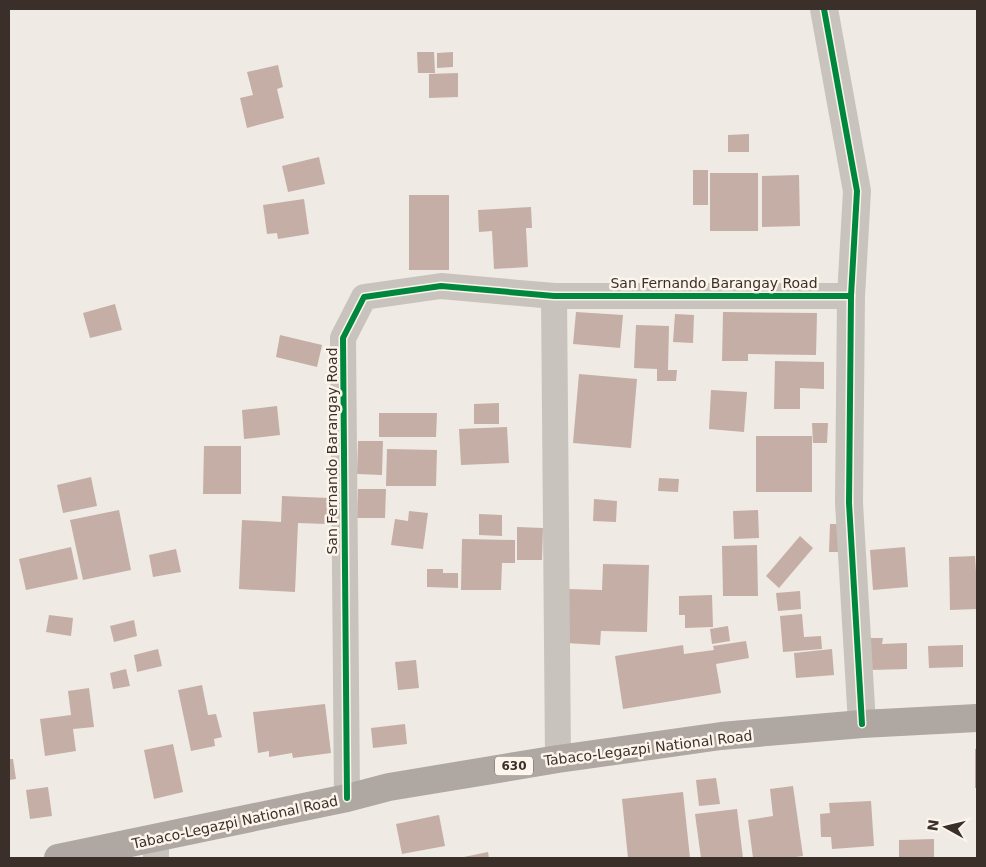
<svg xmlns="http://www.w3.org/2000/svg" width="986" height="867" viewBox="0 0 986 867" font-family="'DejaVu Sans',sans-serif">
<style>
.building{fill:#c5aea5}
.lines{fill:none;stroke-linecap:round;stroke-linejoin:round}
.minor{stroke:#c9c3bd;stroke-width:26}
.tertiary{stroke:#c9c3bd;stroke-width:28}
.primary{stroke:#aea7a2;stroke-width:28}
.cycleway-casing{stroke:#fbf5ec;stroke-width:9}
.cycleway{stroke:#00873e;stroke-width:6}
.labels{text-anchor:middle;stroke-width:5;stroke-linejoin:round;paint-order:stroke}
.shield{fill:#fbf5ec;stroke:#756a64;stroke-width:1}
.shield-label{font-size:12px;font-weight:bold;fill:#3b2f2a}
.street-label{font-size:14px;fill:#3b2f2a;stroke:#fbf5ec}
</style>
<rect width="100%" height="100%" fill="#f0eae4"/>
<!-- building -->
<g class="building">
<path d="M417,52H434L435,73H418Z"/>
<path d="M453,52V67L437,68V53Z"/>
<path d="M278,65L283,87L277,89L284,118L247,128L240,98L253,95L247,72Z"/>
<path d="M458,73V97L429,98V74Z"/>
<path d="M749,134V152H728V135Z"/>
<path d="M319,157L325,184L288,192L282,166Z"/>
<rect x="693" y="170" width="15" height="35"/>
<rect x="710" y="173" width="48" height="58"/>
<path d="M799,175L800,226L762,227V176Z"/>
<rect x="409" y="195" width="40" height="75"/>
<path d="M304,199L309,234L278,239L277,233L267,234L263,205Z"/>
<path d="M531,207L532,228H526L528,267L494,269L492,231L479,232L478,210Z"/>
<path d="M115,304L122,330L90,338L83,313Z"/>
<path d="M576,312L623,315L620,348L573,344Z"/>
<path d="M723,312L817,313L816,355L748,354V361H722Z"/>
<path d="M675,314L694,315L693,343L673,342Z"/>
<path d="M636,325L669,326L668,370H677L676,381H657V369L634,368Z"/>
<path d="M280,335L322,345L317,367L276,357Z"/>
<path d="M775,361L824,362V389L800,388V409H774Z"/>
<path d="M579,374L637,379L631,448L573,443Z"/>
<path d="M711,390L747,392L744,432L709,429Z"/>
<path d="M499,403V424H474V404Z"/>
<path d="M277,406L280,435L244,439L242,410Z"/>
<path d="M379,413H437L436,437H379Z"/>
<path d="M812,423H828L827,443H813Z"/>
<path d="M507,427L509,463L461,465L459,429Z"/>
<rect x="756" y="436" width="56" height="56"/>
<path d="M358,441H383L382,475L357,474Z"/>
<path d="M204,446H241V494H203Z"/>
<path d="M387,449L437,450L436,486H386Z"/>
<path d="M91,477L97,506L63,513L57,485Z"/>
<path d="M659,478L679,479L678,492L658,491Z"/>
<path d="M358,489H386L385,518H357Z"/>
<path d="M282,496L329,498L327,524L298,523L295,592L239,589L242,520L281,522Z"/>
<path d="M594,499L617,501L616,522L593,521Z"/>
<path d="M119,510L131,570L83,580L70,520Z"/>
<path d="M758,510L759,538L734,539L733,511Z"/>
<path d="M409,511L428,513L423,549L391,545L395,519L408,521Z"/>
<path d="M479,514L502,515V536L479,535Z"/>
<path d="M830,524H842L841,552H829Z"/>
<path d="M517,527L543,528L542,560H517Z"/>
<path d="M800,536L813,548L779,588L766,576Z"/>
<path d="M462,539L515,540V563H502L501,590H461Z"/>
<path d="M757,545L758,596H723L722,546Z"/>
<path d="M71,547L78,579L26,590L19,559Z"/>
<path d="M905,547L908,587L873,590L870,550Z"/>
<path d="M176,549L181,572L153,577L149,555Z"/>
<path d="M975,556L976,572H977V609L950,610L949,557Z"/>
<path d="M603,564L649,565L647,632L601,631L600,645L566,643L568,589L602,590Z"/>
<path d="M427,569H443V573H458V588L427,587Z"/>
<path d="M800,591L801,609L778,611L776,593Z"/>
<path d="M712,595L713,627L685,628V615H679V596Z"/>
<path d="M802,614L804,637L821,636L822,649L783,652L780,616Z"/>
<path d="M49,615L73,618L71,636L46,632Z"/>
<path d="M134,620L137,636L114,642L110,626Z"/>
<path d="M728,626L730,641L712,644L710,629Z"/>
<path d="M869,638H883L882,644L907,643V669L870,670Z"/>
<path d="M746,641L749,658L716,664L721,693L623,709L615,656L683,645L684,654L714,650L713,646Z"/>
<path d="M963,645V667L929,668L928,646Z"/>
<path d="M158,649L162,666L137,672L134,655Z"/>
<path d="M832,649L834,675L796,678L794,653Z"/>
<path d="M416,660L419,688L398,690L395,662Z"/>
<path d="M126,669L130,686L113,689L110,673Z"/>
<path d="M202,685L208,715L216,714L222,737L214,739L215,746L191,751L178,690Z"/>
<path d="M89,688L94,727L73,729L76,751L45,756L40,719L71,715L68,691Z"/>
<path d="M325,704L331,753L293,758L292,753L269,757V751L258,753L253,712Z"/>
<path d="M405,724L407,744L373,748L371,728Z"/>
<path d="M173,744L183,792L154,799L144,750Z"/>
<rect x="975" y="749" width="2" height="39"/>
<path d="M9,759H13L16,779L9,780Z"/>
<path d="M716,778L720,804L699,806L696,780Z"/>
<path d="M793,786L803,856L788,858H753L748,820L773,816L770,789Z"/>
<path d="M48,787L52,816L30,819L26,790Z"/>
<path d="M683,792L690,858H628L622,799Z"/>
<path d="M871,801L874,846L832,849L831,837H821L820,814L830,813L829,803Z"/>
<path d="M737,809L743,858H701L695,814Z"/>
<path d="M439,815L445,846L402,854L396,824Z"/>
<path d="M934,839V858H899V840Z"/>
<path d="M488,852L489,858H464V857Z"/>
</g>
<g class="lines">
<!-- minor -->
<g class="minor">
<path d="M554,296L558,759"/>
<path d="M347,798L343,338L364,297L441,286L554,296H851"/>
<path d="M156,858V839"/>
</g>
<!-- tertiary -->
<path class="tertiary" d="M824,9L857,191L851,296L849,503L862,724"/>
<!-- primary -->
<path class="primary" d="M58,858L347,798L389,787L558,759L721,736L862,724L977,718"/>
<!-- cycleway casing -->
<g class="cycleway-casing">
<g id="cycleway">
<path d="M824,9L857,191L851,296L849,503L862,724"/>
<path d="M347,798L343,338L364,297L441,286L554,296H851"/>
</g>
</g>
<!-- cycleway -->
<use href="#cycleway" class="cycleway"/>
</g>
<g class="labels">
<!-- shield labels -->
<rect class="shield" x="495" y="756.5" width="38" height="19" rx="4"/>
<g class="shield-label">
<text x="514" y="770">630</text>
</g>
<!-- street labels -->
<g class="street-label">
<text x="714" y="288">San Fernando Barangay Road</text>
<text transform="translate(332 451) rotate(-90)" y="5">San Fernando Barangay Road</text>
<text transform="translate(648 748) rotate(-7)" y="5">Tabaco-Legazpi National Road</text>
<text transform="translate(235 822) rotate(-12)" y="5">Tabaco-Legazpi National Road</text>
</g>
</g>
<!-- border -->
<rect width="986" height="867" fill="none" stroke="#3b2f2a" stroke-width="20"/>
<!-- north arrow -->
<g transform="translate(946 827) rotate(278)" stroke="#fbf5ec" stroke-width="4" paint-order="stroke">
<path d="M0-4L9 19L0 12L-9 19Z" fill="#3b2f2a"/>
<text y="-8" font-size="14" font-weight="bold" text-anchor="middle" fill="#3b2f2a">N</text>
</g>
</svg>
